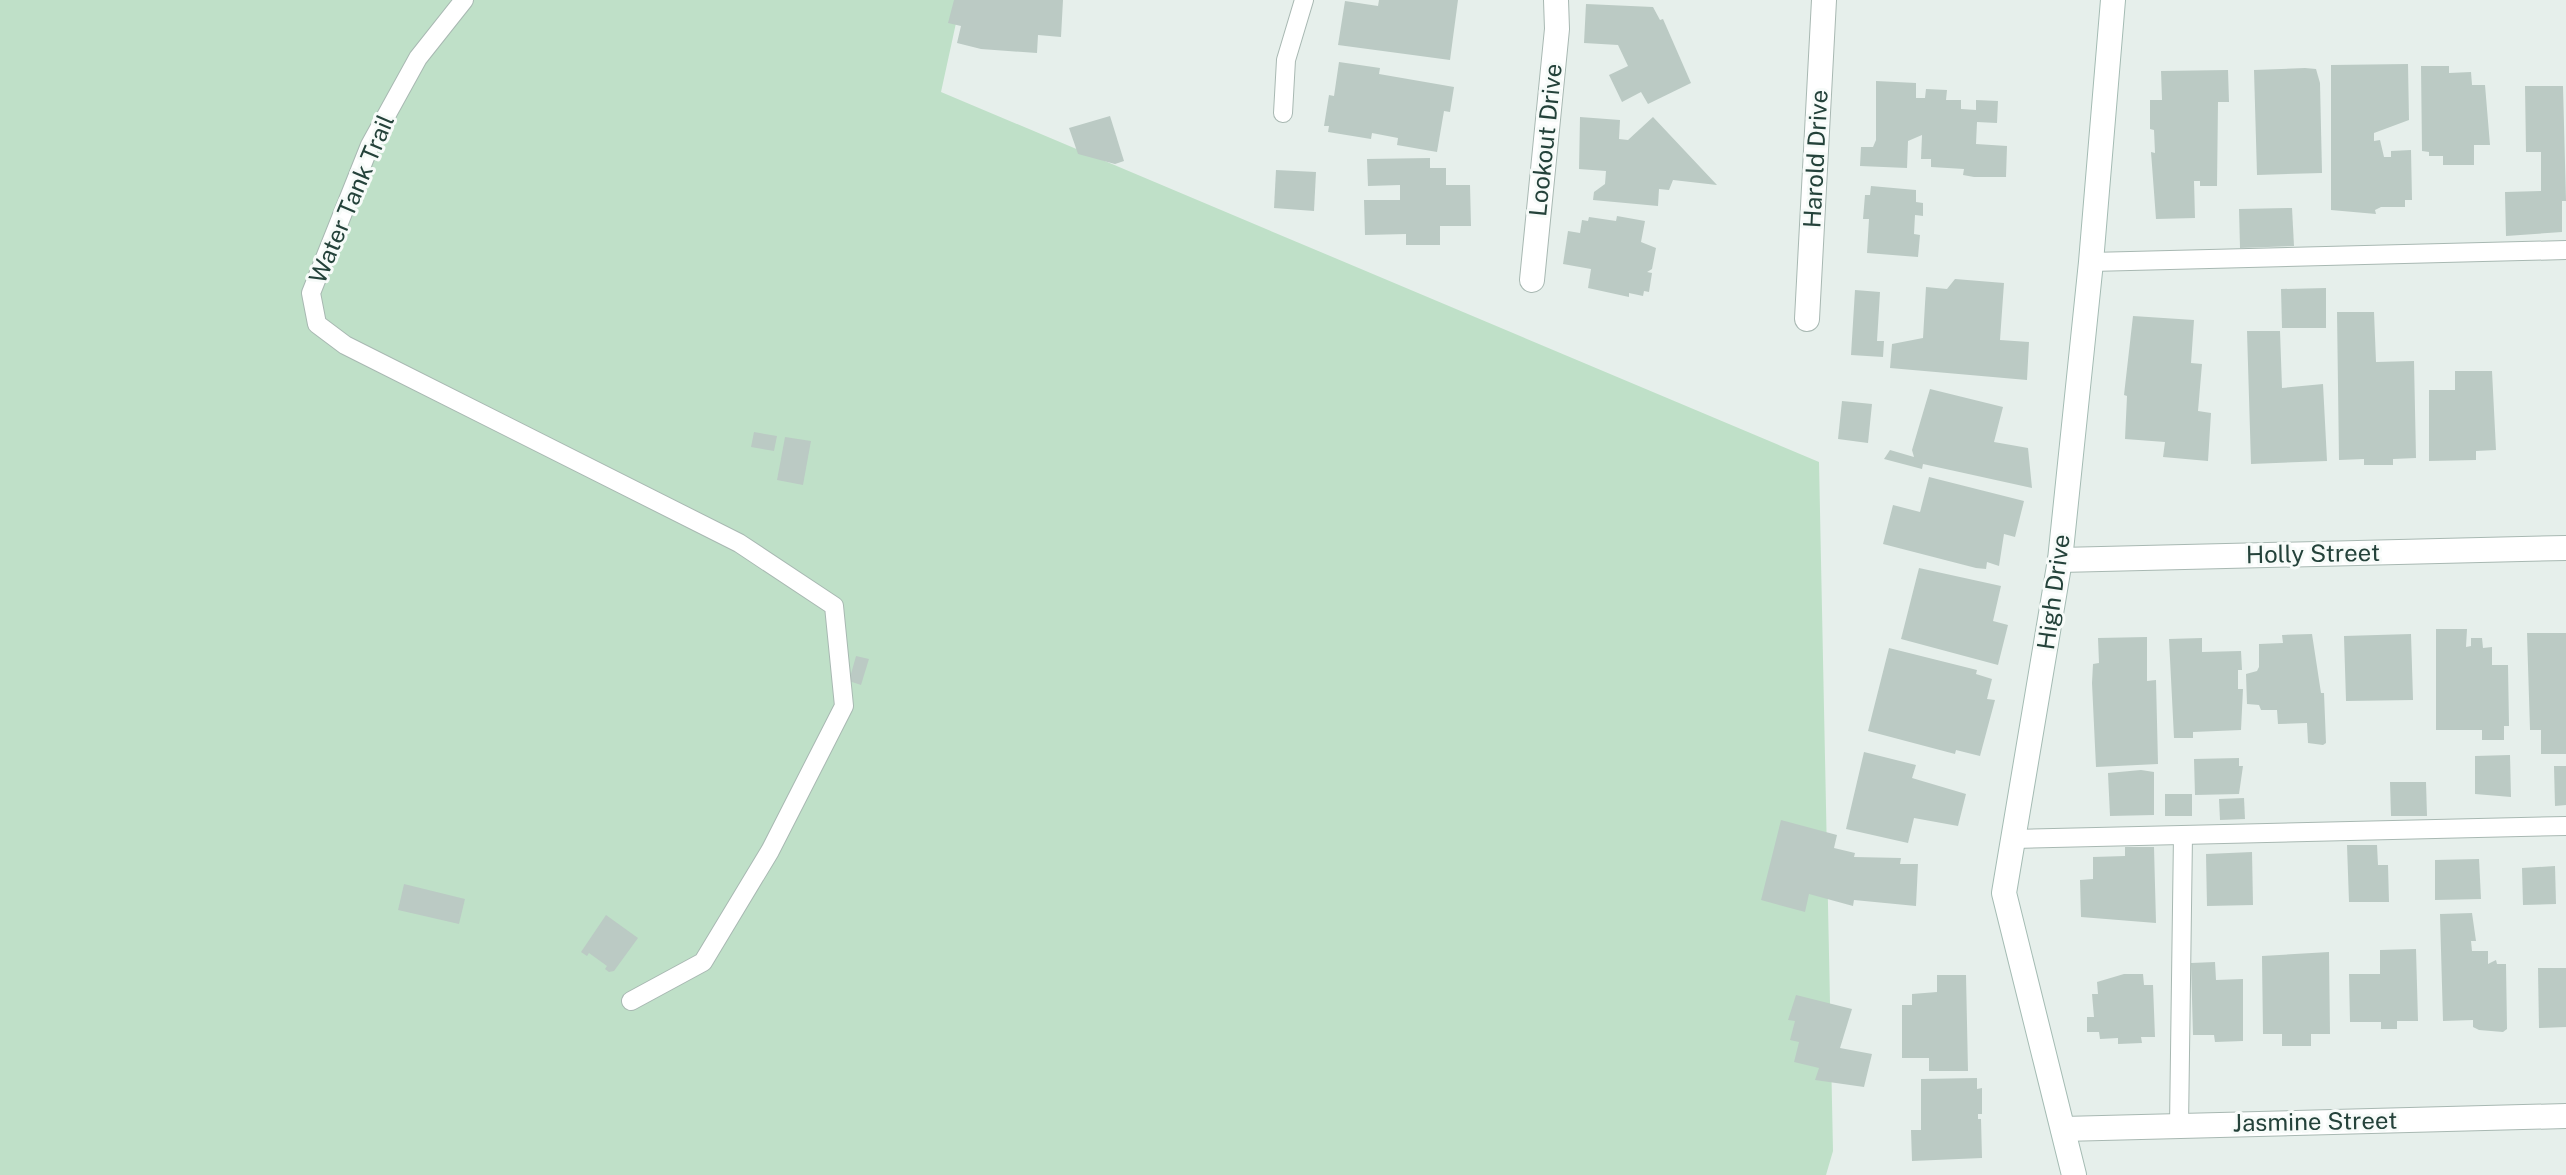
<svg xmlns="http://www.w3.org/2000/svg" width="2566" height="1175" viewBox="0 0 2566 1175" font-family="'Public Sans',sans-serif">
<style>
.green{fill:#bfe0c8}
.building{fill:#bbcac4}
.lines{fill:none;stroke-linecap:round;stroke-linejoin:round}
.lane-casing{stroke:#a8b8b2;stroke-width:20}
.street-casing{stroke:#a8b8b2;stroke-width:26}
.secondary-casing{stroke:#a4bbb3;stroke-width:26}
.lane{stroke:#fff;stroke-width:18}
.street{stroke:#fff;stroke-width:24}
.secondary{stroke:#fff;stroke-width:24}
.labels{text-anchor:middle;stroke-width:6;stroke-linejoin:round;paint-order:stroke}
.street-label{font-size:24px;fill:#24423a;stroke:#f7fbf9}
</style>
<rect width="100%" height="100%" fill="#e6efeb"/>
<!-- green -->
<path class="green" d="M0,0H961L941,92L1819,462L1833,1151L1826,1175H0Z"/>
<!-- building -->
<g class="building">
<path d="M954,0H1063L1061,37L1038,35L1037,53L981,49L957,43L961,26L948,23Z"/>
<path d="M1379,0H1458L1450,60L1338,45L1345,1L1378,6Z"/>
<path d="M1586,4L1653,7L1660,20L1663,19L1691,83L1648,104L1641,92L1622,102L1609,75L1628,66L1618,45L1584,43Z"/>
<path d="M1339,62L1380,68L1379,74L1454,87L1450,112L1444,111L1437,152L1397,145L1398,138L1372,133L1371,139L1328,132L1329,126H1324L1329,95L1334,96Z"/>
<path d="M2408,64L2409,120L2374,133V141L2380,140L2384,157H2391V151L2411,150L2412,200H2405V207H2381L2375,210L2376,214L2331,210V65Z"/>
<path d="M2421,66H2449V73L2471,72L2472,85H2485L2490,145H2474V165H2443V156H2429V152L2422,151Z"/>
<path d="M2305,68L2316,69L2320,83L2322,173L2257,175L2254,70Z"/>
<path d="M2228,70L2229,102H2218L2217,186H2200V181H2194L2195,218L2156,219L2151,152L2155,153L2154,130L2150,129V100H2162L2161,71Z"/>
<path d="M1876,81L1916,83V98H1925L1926,89L1947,90L1946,100H1961V109L1976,110V100L1998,101L1997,123L1977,122L1976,144L2007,146L2006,177H1974L1963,175L1964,169L1931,167V159H1921L1922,135L1908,141L1907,168L1860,166L1861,147H1873L1876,140Z"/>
<path d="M2525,86H2563L2566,201H2562V232L2506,236L2505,192L2541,191V152H2526Z"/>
<path d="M1110,116L1124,161L1115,164L1078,154L1069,128Z"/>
<path d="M1580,117L1620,120L1619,139L1628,140L1653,117L1717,185L1673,180L1669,190L1659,189L1658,206L1593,200L1594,192L1605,184L1606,171L1579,169Z"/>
<path d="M1430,158V168H1446V185H1470L1471,226H1440V245H1406V234L1365,235L1364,200H1400V185L1368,186L1367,159Z"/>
<path d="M1276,170L1316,172L1314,211L1274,208Z"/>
<path d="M1871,186L1916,190V202L1923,203V216L1915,215L1914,234L1920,235L1918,257L1867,253L1869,219H1863L1865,195H1870Z"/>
<path d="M2292,208L2294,246L2240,248L2239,209Z"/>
<path d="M1617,216L1645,221L1641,242L1656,248L1652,269L1647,272L1652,273L1649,292L1644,291L1643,296L1629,293V297L1588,288L1591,269L1563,264L1568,231L1580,233L1582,220L1588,221L1589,217L1616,221Z"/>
<path d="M1955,279L2004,283L2000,340L2029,342L2027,380L1890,368L1892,344L1923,338L1926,287L1947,289Z"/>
<path d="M2326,288V328H2282L2281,289Z"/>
<path d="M1855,290L1880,292L1877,341H1884L1883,357L1851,355Z"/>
<path d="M2337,312H2374L2376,362L2414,361L2416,458L2393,459V465H2364V459L2339,460Z"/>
<path d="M2133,316L2194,320L2191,363L2202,364L2198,411L2211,413L2208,461L2163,457L2165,442L2125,439L2127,396L2124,395Z"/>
<path d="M2247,331H2280L2282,388L2323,384L2327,461L2251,464Z"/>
<path d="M2455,371H2492L2496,450L2476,451V460L2429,461V390H2455Z"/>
<path d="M1930,389L2003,407L1994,442L2028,448L2032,488L1923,464L1922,469L1884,459L1890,450L1914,457L1912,450Z"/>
<path d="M1842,401L1872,404L1868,443L1838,439Z"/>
<path d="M754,432L777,436L774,451L751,447Z"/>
<path d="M785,437L811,441L803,485L777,480Z"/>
<path d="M1929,477L2024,501L2015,537L2004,534L1999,566L1987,562L1986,569L1976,568L1883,544L1893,505L1920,512Z"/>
<path d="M1919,568L2001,586L1993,621L2008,625L1998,665L1901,639Z"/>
<path d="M2436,629H2467L2466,647L2471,646V638H2482L2483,648L2492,647V665H2508L2509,726H2504V740H2482V730H2436Z"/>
<path d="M2527,633H2566V754H2541V730H2530Z"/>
<path d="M2312,634L2321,693H2324L2326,743L2323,745L2308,743L2307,723L2278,724L2277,710H2261L2259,705L2247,704L2246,674L2257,671L2259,667V644L2283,643L2282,635Z"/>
<path d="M2411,634L2413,700L2346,701L2344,636Z"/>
<path d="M2147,637V681L2156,680L2158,764L2096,767L2092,683L2093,664L2099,663L2098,638Z"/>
<path d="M2202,638V652L2241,651L2242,670H2238V689H2243L2241,730L2193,732V738H2174L2169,639Z"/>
<path d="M1889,648L1977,670L1976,674L1992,679L1987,699L1995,700L1980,756L1956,750L1955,754L1868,731Z"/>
<path d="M856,656L869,659L861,685L849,681Z"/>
<path d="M1864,752L1916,765L1912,778L1966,794L1958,826L1914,818L1908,843L1846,829Z"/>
<path d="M2510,755L2511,797L2475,794V756Z"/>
<path d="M2239,758V766H2243L2239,794L2195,795L2194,759Z"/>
<path d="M2554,766H2566V805L2555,806Z"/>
<path d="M2141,770L2154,772V815L2110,816L2108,773Z"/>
<path d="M2390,782H2426L2427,816H2391Z"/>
<rect x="2165" y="794" width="27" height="22"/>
<path d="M2244,798L2245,819L2220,820L2219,799Z"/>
<path d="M1781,820L1837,835L1834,848L1855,853L1854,857L1901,858L1900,864H1918L1916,906L1854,900L1853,906L1809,894L1805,912L1761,900Z"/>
<path d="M2347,845H2377L2378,865H2388L2389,902H2349Z"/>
<path d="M2125,847H2154L2156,923L2081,917L2080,880L2093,879V857L2125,856Z"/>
<path d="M2252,852L2253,905L2207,906L2206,854Z"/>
<path d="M2479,859L2481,899L2435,900V860Z"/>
<path d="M2555,866L2556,904L2523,905L2522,868Z"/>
<path d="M404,884L465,899L459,924L398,910Z"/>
<path d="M2472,913L2476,941H2471L2472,951H2488V964L2496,960L2497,964H2506L2507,1029L2503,1032L2479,1030L2473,1027V1020L2443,1021L2440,914Z"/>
<path d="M606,915L638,938L614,971L609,972L605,969L607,966L589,953L587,956L581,952Z"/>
<path d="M2416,949L2418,1021H2397V1029H2381V1022H2350L2349,974H2380V950Z"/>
<path d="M2329,952L2330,1034H2311V1046H2282V1034H2263L2262,956Z"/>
<path d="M2215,962L2216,980L2243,979V1041L2215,1042L2214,1035H2193L2191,963Z"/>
<path d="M2538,968H2566V1027L2539,1028Z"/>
<path d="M2124,974H2143L2144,985H2153L2155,1037H2141L2142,1043L2118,1044V1038L2100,1039L2099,1032H2087V1017H2094L2092,994H2098L2097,982Z"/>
<path d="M1937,975H1966L1968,1071H1929V1058H1902V1005H1912V994L1937,992Z"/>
<path d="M1796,995L1852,1009L1840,1048L1872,1054L1864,1087L1815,1080L1819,1068L1794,1062L1799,1042L1790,1040L1795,1021L1788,1020Z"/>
<path d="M1977,1078V1089L1982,1088V1114H1978V1119H1981L1982,1158L1912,1161L1911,1130H1921V1079Z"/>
</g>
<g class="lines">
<!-- lane casing -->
<g class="lane-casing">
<g id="lane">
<path d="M464,0L418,58L370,145L311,293L317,324L345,345L739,543L834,606L844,706L770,851L703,962L631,1001"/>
<path d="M1283,113L1286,60L1304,0"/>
<path d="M2091,262L2566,250"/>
<path d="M2014,839L2566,826"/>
<path d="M2179,1126L2183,835"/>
</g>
</g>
<!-- street casing -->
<g class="street-casing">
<g id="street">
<path d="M1532,280L1557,29L1556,0"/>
<path d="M1807,319L1824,0"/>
<path d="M2060,560L2566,548"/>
<path d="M2063,1129L2566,1116"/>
</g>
</g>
<!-- secondary casing -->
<g class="secondary-casing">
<path id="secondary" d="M2074,1175L2004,893L2060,560L2091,262L2113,0"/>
</g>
<!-- lane -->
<use href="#lane" class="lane"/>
<!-- street -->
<use href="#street" class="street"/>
<!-- secondary -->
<use href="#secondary" class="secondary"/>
</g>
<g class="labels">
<!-- street labels -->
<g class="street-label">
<text transform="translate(1546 140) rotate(-84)" y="8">Lookout Drive</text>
<text transform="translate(1816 159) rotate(-87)" y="8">Harold Drive</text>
<text transform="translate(352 199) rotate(-67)" y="8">Water Tank Trail</text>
<text transform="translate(2313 554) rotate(-1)" y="8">Holly Street</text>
<text transform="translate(2054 592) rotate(-82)" y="8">High Drive</text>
<text transform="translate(2315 1122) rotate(-1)" y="8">Jasmine Street</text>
</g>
</g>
</svg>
